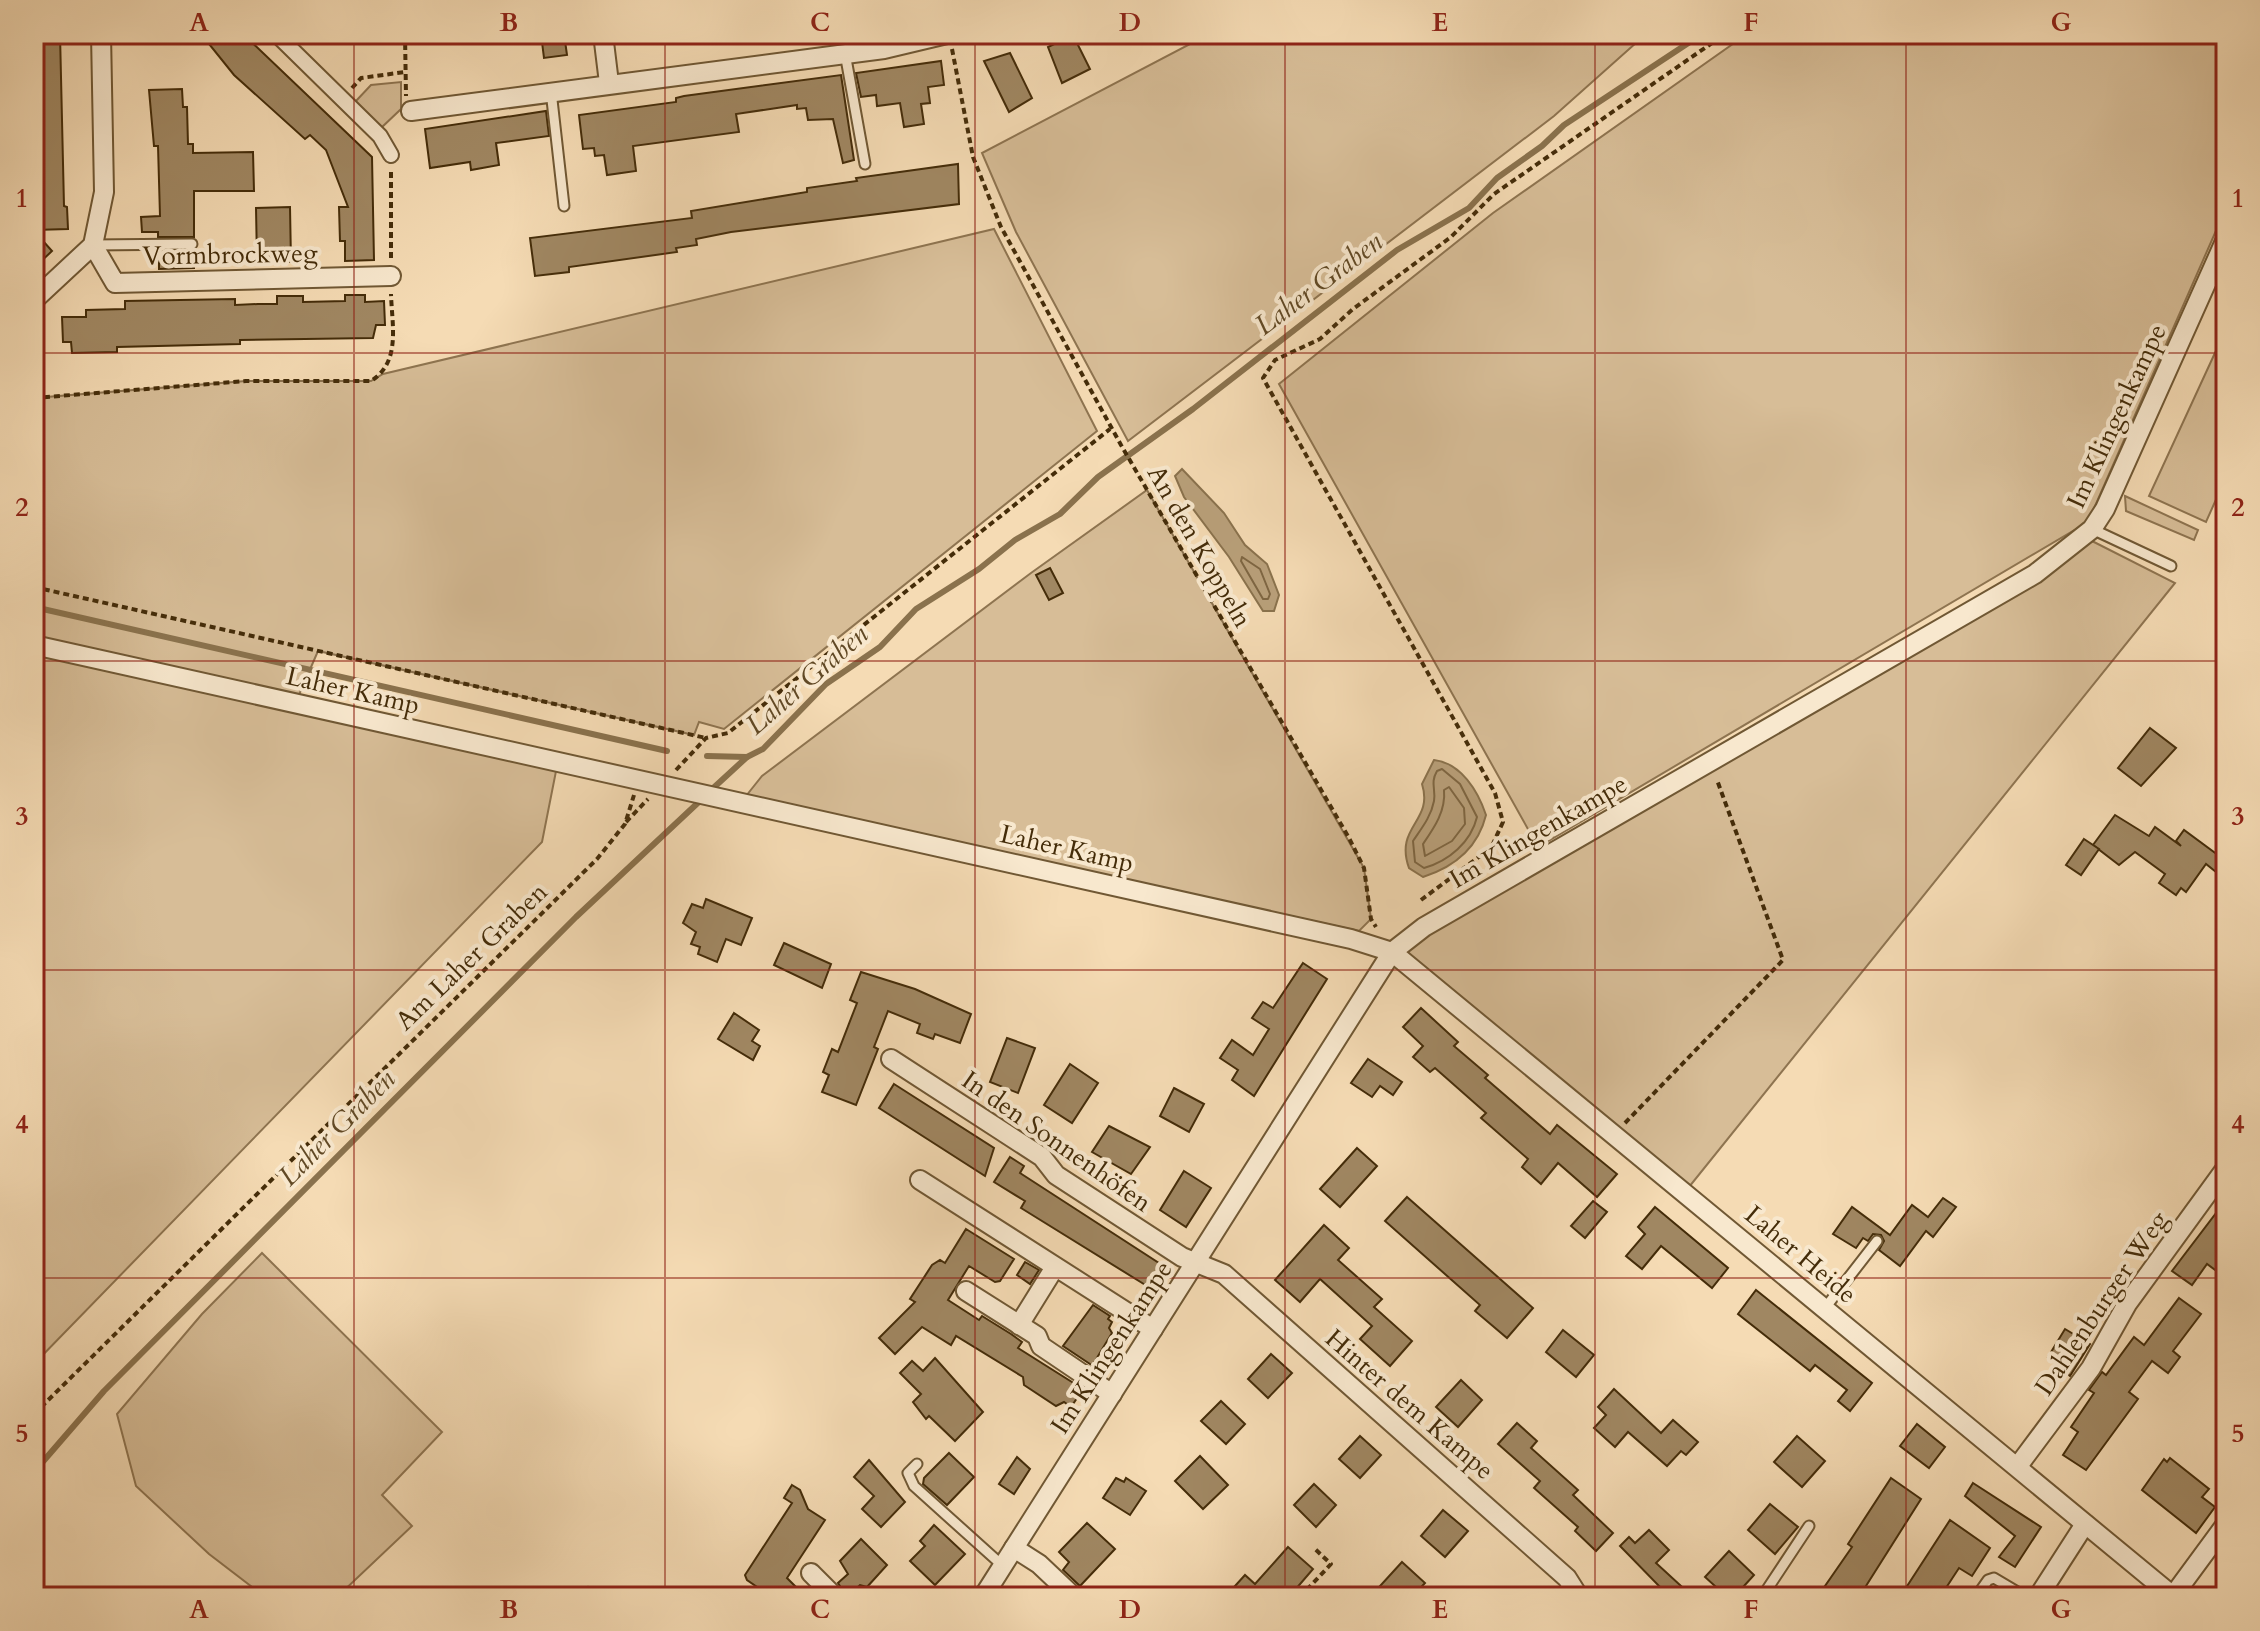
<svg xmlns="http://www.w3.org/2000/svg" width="2260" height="1631" viewBox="0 0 2260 1631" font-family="Cardo,serif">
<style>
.green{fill:#d7bd97;stroke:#8e7450;stroke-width:2}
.water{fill:#b9a07a;stroke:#8a724d;stroke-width:2}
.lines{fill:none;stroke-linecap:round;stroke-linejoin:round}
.shore{stroke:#7e6642;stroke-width:2}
.stream{stroke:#8a724d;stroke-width:6}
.building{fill:#a08762;stroke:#442c09;stroke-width:2}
.service-casing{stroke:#705834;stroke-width:13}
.pedestrian-casing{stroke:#705834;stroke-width:18}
.minor-casing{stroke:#705834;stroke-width:22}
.path{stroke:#442c09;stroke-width:4;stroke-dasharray:6 4;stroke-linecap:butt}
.service{stroke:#f8e8ce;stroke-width:9}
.pedestrian{stroke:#f8e8ce;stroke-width:14}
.minor{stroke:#f8e8ce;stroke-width:18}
.grid{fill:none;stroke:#8f2418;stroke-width:2;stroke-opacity:0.55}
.labels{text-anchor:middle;stroke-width:8;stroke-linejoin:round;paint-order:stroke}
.street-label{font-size:26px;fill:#442c09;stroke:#f8e8ce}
.water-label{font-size:28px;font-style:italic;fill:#614925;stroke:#f8e8ce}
.neatline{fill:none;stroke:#8f2418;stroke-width:3}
.grid-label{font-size:26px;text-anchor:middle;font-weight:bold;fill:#8f2418}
</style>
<rect width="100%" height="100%" fill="#f5dbb4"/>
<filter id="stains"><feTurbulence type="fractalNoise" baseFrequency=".0025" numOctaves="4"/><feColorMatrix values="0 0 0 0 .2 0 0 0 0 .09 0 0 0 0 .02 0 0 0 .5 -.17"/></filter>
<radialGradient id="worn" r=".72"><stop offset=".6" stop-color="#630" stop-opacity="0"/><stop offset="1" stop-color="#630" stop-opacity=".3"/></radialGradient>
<!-- green -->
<g class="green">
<path d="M1209,34H1646L1554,116L1128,441L1016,232L982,153Z"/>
<path d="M1747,34H2226V208L2088,522L1538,847L1279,384L1493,213Z"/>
<path d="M401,82V109L381,128L355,102L371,85Z"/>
<path d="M994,229L1097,431L724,729L699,722L694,735L318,651L295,704L558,761L542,842L34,1364V398L246,381H371L383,374Z"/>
<path d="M2226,329V477L2206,522L2149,496Z"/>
<path d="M1147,490L1364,868L1371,919L1359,931L746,796L762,776L1031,573Z"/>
<path d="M2125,496L2198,530L2194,540L2126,511Z"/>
<path d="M2092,541L2175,583L1685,1192L1392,952L2039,580Z"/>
<path d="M262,1253L442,1432L382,1495L412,1526L337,1597H265L209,1554L136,1486L117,1414L202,1314Z"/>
</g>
<!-- water -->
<g class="water">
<path d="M1182,469L1224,513L1245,545L1267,564L1279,595L1274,611H1263L1229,557L1184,497L1175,476Z"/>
<path d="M1434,760C1461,763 1478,791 1486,815C1478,848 1454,867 1423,877L1409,868C1394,826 1434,822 1422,784Z"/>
</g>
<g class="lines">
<!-- shore -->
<g class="shore">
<path d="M1242,557L1260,569L1270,594L1268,599H1263L1241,561Z"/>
<path d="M1442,769L1460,784L1477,817C1471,842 1449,861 1424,868L1415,862L1413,841C1421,829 1431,817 1434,801C1436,789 1430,783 1437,771Z"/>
<path d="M1449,787L1464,808L1465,824L1452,841L1425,856L1423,844C1434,828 1446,811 1444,790Z"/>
</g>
<!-- stream -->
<g class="stream">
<path d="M34,607L667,751"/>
<path d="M707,756L747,757"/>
<path d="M710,791L747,757L763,749L826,684L880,647L916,609L979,569L1015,540L1060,514L1098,477L1193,409L1397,250L1469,208L1497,178L1542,146L1564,125L1702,34"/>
<path d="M34,1472L104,1391L576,917L702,799"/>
</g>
</g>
<!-- building -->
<g class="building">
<path d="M34,34H60L64,206L67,207L68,229L34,230Z"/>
<path d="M201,34H243L372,157L374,260L345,261V241H340L339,207H348L326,150L310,135L305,139L234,75Z"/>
<path d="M541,34H564L567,55L544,58Z"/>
<path d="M1073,35L1090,69L1062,83L1048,47Z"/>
<path d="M1010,53L1032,98L1009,112L984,61Z"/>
<path d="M941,61L944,85L928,87L930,103L921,104L924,124L904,127L900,103L877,106L876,95L861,97L856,73Z"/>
<path d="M841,75L854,160L843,163L833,119L808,120L806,108L797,109V105L736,114L739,132L633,146L636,171L607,175L604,155L595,156L594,148L583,149L579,115L676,102V98L684,96Z"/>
<path d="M182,89L183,107H187L188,144H193V153L253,152L254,191H194V237H158V232H142L141,217L160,216L158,146H154L149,90Z"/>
<path d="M546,111L549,136L496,143L499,165L471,170L470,162L430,168L425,129Z"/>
<path d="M958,164L959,204L731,232L696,239L697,245L676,248L677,252L569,267V272L535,276L530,238L692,218L691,211L807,192V188L857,181L856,178Z"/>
<path d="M290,207L291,262H257L256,208Z"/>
<path d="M34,231L52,251L34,268Z"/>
<path d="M194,251V268L159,269V252Z"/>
<path d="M345,295H365V302L384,301L385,325H376L373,338L240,340V344L117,347V352L72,353L71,342H63L62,317H86V310L125,309V301L235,299V305L258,304H277V296H303V302L345,301Z"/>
<path d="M1050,568L1063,593L1049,600L1036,575Z"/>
<path d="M2150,728L2176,748L2141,786L2118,768Z"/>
<path d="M2115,815L2149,836L2155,827L2181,846L2176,841L2184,830L2226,861V880L2206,864L2186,892L2181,888L2176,895L2159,883L2165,874L2135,852L2119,865L2093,845Z"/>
<path d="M2084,839L2099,849L2081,875L2066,865Z"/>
<path d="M706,899L752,918L741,945L726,939L717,962L698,954L700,947L691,944L696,932L683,923L692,904L703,908Z"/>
<path d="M784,943L831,964L822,988L774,965Z"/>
<path d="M1303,963L1327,979L1254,1096L1232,1080L1238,1070L1220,1058L1232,1040L1253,1055L1269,1029L1252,1018L1263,1002L1273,1008Z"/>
<path d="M861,972L915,989L971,1014L960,1043L935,1034L933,1039L917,1033L920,1024L888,1011L874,1047L878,1049L856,1105L822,1092L829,1075L823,1072L832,1049L838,1052L857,1003L850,1000Z"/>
<path d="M1421,1008L1458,1042L1454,1046L1488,1075L1485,1078L1550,1134L1557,1125L1617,1174L1597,1197L1558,1163L1541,1184L1522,1167L1528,1159L1481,1118L1486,1113L1435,1068L1430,1072L1413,1057L1423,1046L1403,1027Z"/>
<path d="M734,1013L759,1030L752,1041L760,1046L753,1060L718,1039Z"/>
<path d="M1007,1038L1035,1048L1018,1093L990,1082Z"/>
<path d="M1368,1059L1402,1082L1393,1095L1380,1086L1372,1097L1351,1083Z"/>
<path d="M1070,1064L1098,1083L1072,1123L1044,1105Z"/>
<path d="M894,1084L994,1148L985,1176L879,1108Z"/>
<path d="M1174,1088L1204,1104L1189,1132L1160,1116Z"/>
<path d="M1109,1126L1150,1147L1131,1174L1092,1152Z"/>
<path d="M1357,1148L1377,1166L1340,1207L1320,1189Z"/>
<path d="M1010,1157L1024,1166L1020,1173L1162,1265L1147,1286L1021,1208L1025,1201L994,1182Z"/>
<path d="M1184,1171L1211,1188L1186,1227L1160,1210Z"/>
<path d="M1407,1197L1533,1308L1507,1338L1475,1311L1480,1305L1385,1221Z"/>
<path d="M1943,1198L1956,1207L1933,1237L1926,1231L1900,1266L1879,1250L1884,1241L1881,1235L1873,1234L1868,1241L1863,1238L1856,1248L1833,1234L1852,1207L1890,1235L1912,1205L1928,1217Z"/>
<path d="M2226,1200V1278L2207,1264L2192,1285L2172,1271Z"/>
<path d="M1593,1201L1607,1212L1585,1238L1571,1226Z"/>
<path d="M1655,1207L1728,1268L1712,1288L1661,1246L1642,1269L1626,1256L1645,1234L1638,1227Z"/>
<path d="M1324,1225L1349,1248L1338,1260L1382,1299L1374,1307L1412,1341L1390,1366L1360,1339L1372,1326L1320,1279L1300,1302L1275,1280Z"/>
<path d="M966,1229L1014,1259L1000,1281L995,1282L969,1266L948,1300L979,1320L982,1316L1011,1334L1022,1342L1018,1348L1083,1389L1071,1407L1064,1402L1056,1406L1024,1385L1023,1377L956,1336L951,1345L922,1327L895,1354L879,1338L915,1302L910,1299L932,1265L940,1260L945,1263Z"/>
<path d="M1025,1262L1039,1270L1030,1284L1017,1275Z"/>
<path d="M1756,1290L1872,1383L1850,1411L1838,1401L1847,1390L1815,1365L1810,1371L1738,1314Z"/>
<path d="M2179,1298L2201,1314L2173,1351L2180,1357L2168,1373L2152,1361L2129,1392L2138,1399L2086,1470L2063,1455L2078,1432L2071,1427L2094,1393L2089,1390L2102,1372L2106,1375L2134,1337L2144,1345Z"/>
<path d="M1093,1305L1110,1316L1108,1319L1112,1322L1109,1328L1112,1333L1092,1366L1096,1368L1063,1346Z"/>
<path d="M2065,1329L2090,1344L2070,1376L2048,1357Z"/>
<path d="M1563,1330L1594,1355L1576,1377L1546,1352Z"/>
<path d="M1271,1354L1292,1373L1268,1398L1248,1379Z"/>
<path d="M935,1358L983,1412L955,1441L929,1416L926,1419L913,1402L921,1394L900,1373L912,1361L923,1371Z"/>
<path d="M1461,1380L1482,1400L1458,1427L1436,1407Z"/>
<path d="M1614,1389L1661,1433L1673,1420L1698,1442L1686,1455L1681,1451L1667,1466L1628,1432L1615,1447L1594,1428L1606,1415L1598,1407Z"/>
<path d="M1221,1401L1245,1424L1226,1444L1201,1421Z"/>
<path d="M1517,1423L1537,1441L1531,1448L1578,1490L1573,1495L1613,1533L1596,1551L1575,1531L1578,1527L1534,1488L1540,1481L1498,1444Z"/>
<path d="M1917,1424L1945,1447L1929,1468L1900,1446Z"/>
<path d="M1360,1436L1381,1455L1360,1478L1339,1459Z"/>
<path d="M1797,1436L1825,1461L1802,1487L1774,1462Z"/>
<path d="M949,1453L974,1477L947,1505L923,1484L924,1478Z"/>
<path d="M1200,1456L1228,1485L1203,1509L1175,1481Z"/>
<path d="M1017,1457L1030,1469L1014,1494L999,1484Z"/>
<path d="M2170,1458L2209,1489L2202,1497L2215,1507L2196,1533L2142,1490L2164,1459L2167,1462Z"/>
<path d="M869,1460L905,1502L881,1527L862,1509L874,1496L854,1477Z"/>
<path d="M1116,1478L1124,1482L1126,1478L1146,1491L1130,1515L1103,1498Z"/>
<path d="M1891,1478L1921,1499L1859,1597H1841L1825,1586L1852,1547L1848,1544Z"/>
<path d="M1973,1483L2041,1527L2015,1567L1999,1557L2015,1536L1965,1496Z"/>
<path d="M1314,1484L1336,1505L1316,1527L1294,1505Z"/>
<path d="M792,1485L800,1490L808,1509L825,1520L787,1578L806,1597H755L760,1589L747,1580L745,1575L792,1503L784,1498Z"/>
<path d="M1770,1504L1798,1527L1775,1554L1748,1530Z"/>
<path d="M1443,1510L1468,1531L1445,1557L1421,1536Z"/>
<path d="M1950,1520L1990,1548L1972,1576L1959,1568L1940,1597H1900Z"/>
<path d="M1087,1523L1115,1549L1080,1586L1063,1570L1069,1562L1059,1552Z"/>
<path d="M934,1525L965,1554L935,1585L910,1561L925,1546L920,1541Z"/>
<path d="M1649,1530L1669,1550L1656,1563L1693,1597H1655L1662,1589L1620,1546L1629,1537L1635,1543Z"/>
<path d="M861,1539L887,1565L867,1587L860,1585L847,1597L838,1583L848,1574L840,1561Z"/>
<path d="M1288,1547L1313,1569L1289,1597H1225L1245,1575L1255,1584Z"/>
<path d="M1729,1551L1754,1575L1734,1597H1727L1705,1577Z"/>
<path d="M1402,1562L1425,1583L1412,1597H1370Z"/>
</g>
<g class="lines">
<!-- service casing -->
<g class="service-casing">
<g id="service">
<path d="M845,53L865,164"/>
<path d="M551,91L564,206"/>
<path d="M93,245L192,244"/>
<path d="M2092,529L2171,566"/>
<path d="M1825,1308L1877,1241"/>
<path d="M917,1464L908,1473L914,1486L1003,1566"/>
<path d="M1762,1597L1809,1526"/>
<path d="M1976,1597L1988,1580L1994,1578L2026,1597"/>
</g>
</g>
<!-- pedestrian casing -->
<g class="pedestrian-casing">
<path id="pedestrian" d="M276,34L380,136L391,155"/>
</g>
<!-- minor casing -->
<g class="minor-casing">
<g id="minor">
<path d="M603,34L609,83"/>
<path d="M411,111L884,49L947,34"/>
<path d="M93,245L115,283L391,276"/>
<path d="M34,300L93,245L104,192L101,34"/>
<path d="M34,645L1351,939L1392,952L2174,1597"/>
<path d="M891,1059L1042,1157L1056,1175L1182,1257L1224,1274L1567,1578L1579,1597"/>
<path d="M920,1180L1153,1329"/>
<path d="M966,1291L1037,1336L1041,1346L1112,1394"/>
<path d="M1019,1325L1055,1267"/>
<path d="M2018,1466L2091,1368L2127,1304L2226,1168"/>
<path d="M1014,1548L1039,1564L1074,1597"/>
<path d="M811,1573L835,1597"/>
<path d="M2173,1596L2226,1524"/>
<path d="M983,1597L1392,952L1424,927L2035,574L2092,529L2105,509L2226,239"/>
<path d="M2038,1597L2085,1524"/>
</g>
</g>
<!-- path -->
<g class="path">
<path d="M405,34L406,96"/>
<path d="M952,49L973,157L1001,227L1121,445L1349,838L1364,868L1371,919L1376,927"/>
<path d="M352,88L361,78L405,72"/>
<path d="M391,258V171"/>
<path d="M34,398L246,381H371C401,362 392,326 391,294"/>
<path d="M34,587L706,738"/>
<path d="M676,770L706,738L728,733L1110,429"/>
<path d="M626,822L648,799"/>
<path d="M1421,900L1491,848L1503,822L1495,793L1263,378L1275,360L1320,339L1353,309L1451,237L1494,194L1725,34"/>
<path d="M1625,1123L1783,960L1717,780"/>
<path d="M34,1414L597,859L625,824L634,795"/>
<path d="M554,1597L591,1587"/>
<path d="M1300,1597L1331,1564L1315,1549"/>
</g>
<!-- service -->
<use href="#service" class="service"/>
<!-- pedestrian -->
<use href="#pedestrian" class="pedestrian"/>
<!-- minor -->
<use href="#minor" class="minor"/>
</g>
<!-- grid -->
<path class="grid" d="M354,34V1597M665,34V1597M975,34V1597M1285,34V1597M1595,34V1597M1906,34V1597M34,353H2226M34,661H2226M34,970H2226M34,1278H2226"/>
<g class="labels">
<!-- street labels -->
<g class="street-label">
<text transform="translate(230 254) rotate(-1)" y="9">Vormbrockweg</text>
<text transform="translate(2116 416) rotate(-65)" y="9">Im Klingenkampe</text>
<text transform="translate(1200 546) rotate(60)" y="9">An den Koppeln</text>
<text transform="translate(353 690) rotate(13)" y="9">Laher Kamp</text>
<text transform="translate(1538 831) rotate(-30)" y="9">Im Klingenkampe</text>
<text transform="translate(1067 848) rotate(13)" y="9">Laher Kamp</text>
<text transform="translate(471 956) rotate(-44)" y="9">Am Laher Graben</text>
<text transform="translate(1057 1141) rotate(35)" y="9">In den Sonnenhöfen</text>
<text transform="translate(1801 1254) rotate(40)" y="9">Laher Heide</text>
<text transform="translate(2101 1303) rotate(-56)" y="9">Dahlenburger Weg</text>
<text transform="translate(1111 1347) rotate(-57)" y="9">Im Klingenkampe</text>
<text transform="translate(1410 1404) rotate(41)" y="9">Hinter dem Kampe</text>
</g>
<!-- water labels -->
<g class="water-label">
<text transform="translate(1318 283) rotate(-37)" y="10">Laher Graben</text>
<text transform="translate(806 679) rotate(-41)" y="10">Laher Graben</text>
<text transform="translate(336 1127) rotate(-45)" y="10">Laher Graben</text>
</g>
</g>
<!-- margin -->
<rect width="2260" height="1631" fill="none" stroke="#f5dbb4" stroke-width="88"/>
<rect x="44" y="44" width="2172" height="1543" class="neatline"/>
<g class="grid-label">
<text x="199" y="31">A</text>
<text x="509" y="31">B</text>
<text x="820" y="31">C</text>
<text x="1130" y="31">D</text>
<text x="1440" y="31">E</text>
<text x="1751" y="31">F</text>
<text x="2061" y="31">G</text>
<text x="22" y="207">1</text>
<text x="2238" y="207">1</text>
<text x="22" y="516">2</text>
<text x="2238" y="516">2</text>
<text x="22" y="825">3</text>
<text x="2238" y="825">3</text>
<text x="22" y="1133">4</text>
<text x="2238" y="1133">4</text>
<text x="22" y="1442">5</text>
<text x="2238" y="1442">5</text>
<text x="199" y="1618">A</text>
<text x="509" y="1618">B</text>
<text x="820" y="1618">C</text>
<text x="1130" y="1618">D</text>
<text x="1440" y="1618">E</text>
<text x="1751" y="1618">F</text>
<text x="2061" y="1618">G</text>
</g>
<rect width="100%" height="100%" filter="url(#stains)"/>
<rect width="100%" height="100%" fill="url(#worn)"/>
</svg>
